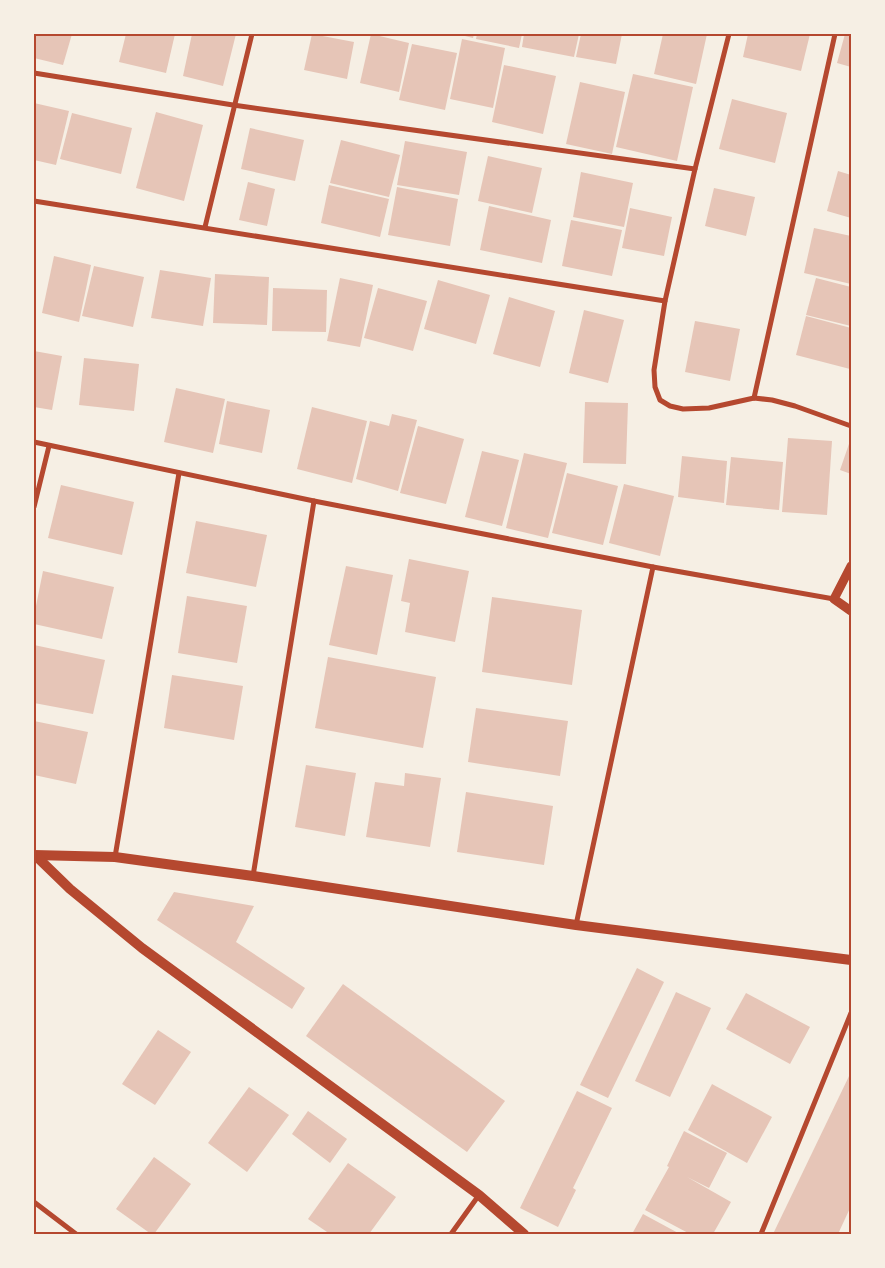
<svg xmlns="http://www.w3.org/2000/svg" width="885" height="1268" viewBox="0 0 885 1268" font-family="Signika,sans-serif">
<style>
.building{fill:#e6c5b7}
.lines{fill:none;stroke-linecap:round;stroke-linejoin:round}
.minor{stroke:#b5482f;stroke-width:5}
.tertiary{stroke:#b5482f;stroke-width:9}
.secondary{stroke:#b5482f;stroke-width:10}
.neatline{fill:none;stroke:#b5482f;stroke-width:2}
</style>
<rect width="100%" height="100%" fill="#f6efe4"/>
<!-- building -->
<g class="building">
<path d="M34,34H72L63,65L34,58Z"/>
<path d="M126,34H175L166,73L119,62Z"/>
<path d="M192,34H236L223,86L183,76Z"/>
<path d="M312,34L354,42L347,79L304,70Z"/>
<path d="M371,34L409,43L399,92L360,83Z"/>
<path d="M457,34H474L473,38Z"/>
<path d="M477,34H522L519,48L476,39Z"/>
<path d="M524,34H579L574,57L522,47Z"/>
<path d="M581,34H622L616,64L576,57Z"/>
<path d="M663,34H707L696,84L654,74Z"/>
<path d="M748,34H810L801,71L743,57Z"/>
<path d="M845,34H851V67L837,63Z"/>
<path d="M462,39L505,48L493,108L450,99Z"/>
<path d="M412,44L457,53L445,110L399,100Z"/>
<path d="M504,65L556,76L543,134L492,122Z"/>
<path d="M633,74L693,87L677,161L616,147Z"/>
<path d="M580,82L625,92L612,154L566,144Z"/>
<path d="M732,99L787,113L775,163L719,149Z"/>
<path d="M34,103L69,111L56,165L34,160Z"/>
<path d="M156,112L203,125L184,201L136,188Z"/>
<path d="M72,113L132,128L121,174L60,159Z"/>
<path d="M250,128L304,140L295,181L241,169Z"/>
<path d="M341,140L400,155L389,197L330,183Z"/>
<path d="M405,141L467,152L459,195L397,185Z"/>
<path d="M488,156L542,168L532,213L478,201Z"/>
<path d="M838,171L851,175V218L827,211Z"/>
<path d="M581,172L633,183L624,227L573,217Z"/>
<path d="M248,182L275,189L267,226L239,220Z"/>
<path d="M329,185L389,199L380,237L321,223Z"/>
<path d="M397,187L458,199L450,246L388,235Z"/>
<path d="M714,188L755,197L746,236L705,226Z"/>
<path d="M489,206L551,220L542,263L480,250Z"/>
<path d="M630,208L672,217L664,256L622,248Z"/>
<path d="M571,220L622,230L612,276L562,266Z"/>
<path d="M814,228L851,236V284L804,273Z"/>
<path d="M54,256L91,265L79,322L42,313Z"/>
<path d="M94,266L144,277L133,327L82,316Z"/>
<path d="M160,270L211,278L203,326L151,318Z"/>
<path d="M215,274L269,277L267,325L213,323Z"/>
<path d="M340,278L373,285L360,347L327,341Z"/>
<path d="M816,278L851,287V326L806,315Z"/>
<path d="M438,280L490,295L476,344L424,329Z"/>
<path d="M273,288L327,290L326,332L272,331Z"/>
<path d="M378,288L427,301L413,351L364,338Z"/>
<path d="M509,297L555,311L540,367L493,354Z"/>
<path d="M584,310L624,320L608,383L569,373Z"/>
<path d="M806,316L851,328L850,369L796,355Z"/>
<path d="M695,321L740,329L730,381L685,372Z"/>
<path d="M34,351L62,356L52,410L34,407Z"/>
<path d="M84,358L139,364L134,411L79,405Z"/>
<path d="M176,388L225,399L213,453L164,442Z"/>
<path d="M227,401L270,410L262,453L219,444Z"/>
<path d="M585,402L628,403L626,464L583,463Z"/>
<path d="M312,407L367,421L352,483L297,469Z"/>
<path d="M392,414L417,420L398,491L356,479L370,421L389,426Z"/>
<path d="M418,426L464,439L446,504L400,493Z"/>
<path d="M788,438L832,441L827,515L782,512Z"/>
<path d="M851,438V474L840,470Z"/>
<path d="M482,451L519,460L502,526L465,517Z"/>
<path d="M524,453L567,463L548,538L506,528Z"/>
<path d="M682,456L727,461L724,503L678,497Z"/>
<path d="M731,457L783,462L779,510L726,505Z"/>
<path d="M567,473L618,486L603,545L552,533Z"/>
<path d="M624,484L674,496L660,556L609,543Z"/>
<path d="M61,485L134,502L122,555L48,538Z"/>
<path d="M196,521L267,535L256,587L186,573Z"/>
<path d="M409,559L469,571L455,642L405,632L410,603L401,601Z"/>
<path d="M346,566L393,575L377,655L329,645Z"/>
<path d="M43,571L114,587L102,639L34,624V616Z"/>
<path d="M187,596L247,606L237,663L178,653Z"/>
<path d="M492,597L582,610L572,685L482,672Z"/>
<path d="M34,645L105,660L93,714L34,703Z"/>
<path d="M328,657L436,677L423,748L315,728Z"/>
<path d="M172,675L243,686L234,740L164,728Z"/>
<path d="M476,708L568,721L560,776L468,762Z"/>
<path d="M34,721L88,732L76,784L34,775Z"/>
<path d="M306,765L356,773L345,836L295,827Z"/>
<path d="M405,773L441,778L430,847L366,837L375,782L404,786Z"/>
<path d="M466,792L553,806L544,865L457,852Z"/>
<path d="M174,892L254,906L236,942L305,988L292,1009L157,920Z"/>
<path d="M637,968L664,982L608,1098L580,1085Z"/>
<path d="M343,984L505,1101L467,1152L306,1036Z"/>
<path d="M676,992L711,1008L670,1097L635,1081Z"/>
<path d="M746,993L810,1027L790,1064L726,1029Z"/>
<path d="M158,1030L191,1052L155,1105L122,1084Z"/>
<path d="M851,1072V1206L838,1234H773Z"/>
<path d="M712,1084L772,1117L747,1163L688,1130Z"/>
<path d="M249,1087L289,1115L247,1172L208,1143Z"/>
<path d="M577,1091L612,1108L573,1188L576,1190L558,1227L520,1208Z"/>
<path d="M308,1111L347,1139L330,1163L292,1134Z"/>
<path d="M684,1131L727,1153L709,1188L687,1177L731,1202L713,1234H690L645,1210L669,1167L667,1166Z"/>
<path d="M154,1157L191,1184L154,1234H151L116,1209Z"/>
<path d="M348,1163L396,1197L369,1234H330L308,1219Z"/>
<path d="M643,1214L680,1234H632Z"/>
</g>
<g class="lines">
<!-- minor -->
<g class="minor">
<path d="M729,34L695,169L665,301L654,370L655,387L660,400L670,406L683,409L709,408L754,398L772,400L795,406L851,426"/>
<path d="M34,73L233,105L695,169"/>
<path d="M34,201L665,301"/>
<path d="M205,227L252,34"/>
<path d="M754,398L835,34"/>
<path d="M34,442L314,501L653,567L834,599"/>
<path d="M34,507L49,446"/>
<path d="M115,857L179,473"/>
<path d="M253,876L314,501"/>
<path d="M576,925L653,567"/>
<path d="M34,1202L76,1234"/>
<path d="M451,1234L479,1195"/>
<path d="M761,1234L851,1013"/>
</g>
<!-- tertiary -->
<path class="tertiary" d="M851,566L834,599L851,611"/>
<!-- secondary -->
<g class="secondary">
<path d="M34,855L115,857L253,876L576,925L851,960"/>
<path d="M36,856L70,889L142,948L479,1195L524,1234"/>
</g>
</g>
<!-- border -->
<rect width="885" height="1268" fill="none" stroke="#f6efe4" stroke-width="70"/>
<rect x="35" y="35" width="815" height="1198" class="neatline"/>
</svg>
